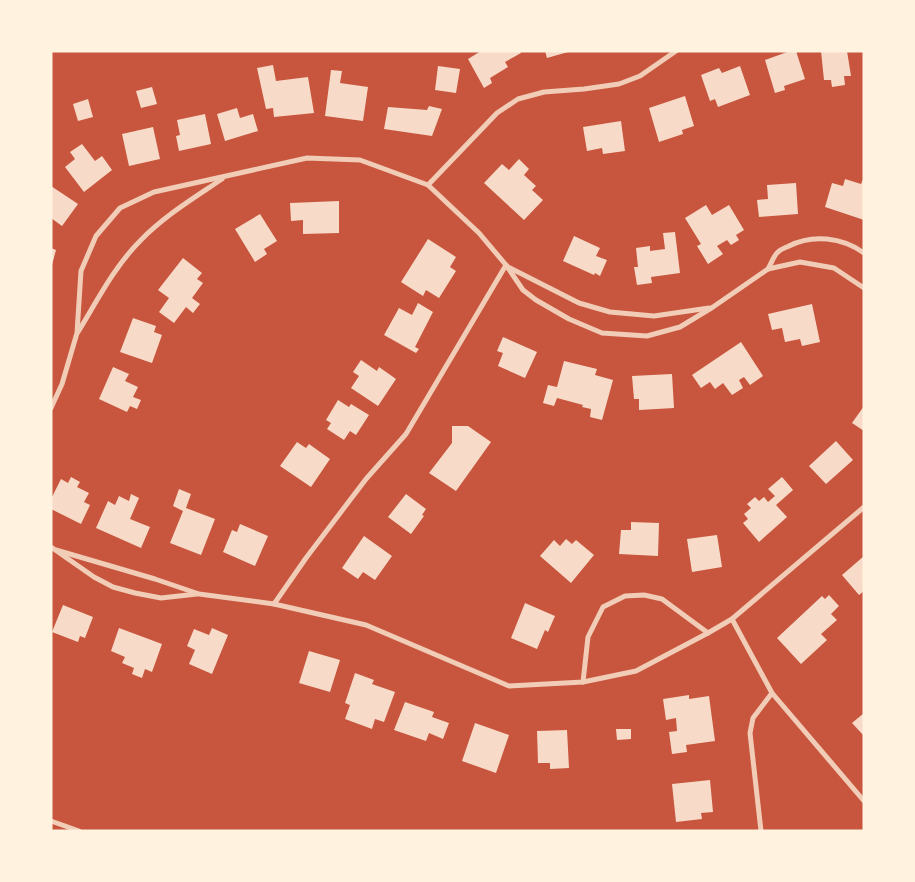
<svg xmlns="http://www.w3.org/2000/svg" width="915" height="882" viewBox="0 0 915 882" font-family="Montserrat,sans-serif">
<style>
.building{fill:#f7dbc8}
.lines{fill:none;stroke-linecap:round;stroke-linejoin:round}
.minor{stroke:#f1ccb7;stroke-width:5}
</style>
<rect width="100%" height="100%" fill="#c8553d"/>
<!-- building -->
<g class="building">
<path d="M481,51H520L521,53L505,62L508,67L490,78L492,83L484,88L468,59Z"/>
<path d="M545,51H568V52L547,58Z"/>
<path d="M790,51H796L805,79L784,86L785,90L775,93L765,60Z"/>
<path d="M821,51H847L851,76H844L845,85L832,87L831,80H824Z"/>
<path d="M273,65L276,81L308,77L314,113L274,117L273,108L266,109L257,68Z"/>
<path d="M438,66L460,69L456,93L435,90Z"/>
<path d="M740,66L750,95L718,107L715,99L710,101L701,75L719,68L722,73Z"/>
<path d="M331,70L342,71L340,83L368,87L363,121L325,116Z"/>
<path d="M152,87L157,104L141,108L136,91Z"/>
<path d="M685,96L694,126L682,130L683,134L659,142L649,108Z"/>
<path d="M88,99L93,117L78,121L73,104Z"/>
<path d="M429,106L442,109L432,136L384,129L388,107L427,110Z"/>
<path d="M237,108L240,118L253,114L258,131L225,141L217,114Z"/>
<path d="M205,114L211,144L179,151L176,136L180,135L177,120Z"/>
<path d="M621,121L625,151L603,154L602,148L587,151L583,127Z"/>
<path d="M153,127L160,159L129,166L122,134Z"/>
<path d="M82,144L95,161L102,156L112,170L84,192L65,167L75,159L70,152Z"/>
<path d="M519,159L529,169L524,175L536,186L532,190L543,200L524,220L484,183L502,164L509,170Z"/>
<path d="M864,177V220L825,207L832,183L843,186L845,179L861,184Z"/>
<path d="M796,183L798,214L759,217L757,200L768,199L767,185Z"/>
<path d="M51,186L78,204L62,226L51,218Z"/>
<path d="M339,201V233L303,234V220L291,221L290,203Z"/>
<path d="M706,205L712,215L729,205L744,230L736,235L739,240L731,245L727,240L717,246L723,254L708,264L697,246L701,244L685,218Z"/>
<path d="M260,214L277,241L264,249L267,254L255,262L235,229Z"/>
<path d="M675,232L680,273L651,277L652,283L637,285L634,267H638L636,248L650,246V251L665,249L663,233Z"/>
<path d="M574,236L600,248L596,256L607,260L600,276L595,273L594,275L563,261Z"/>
<path d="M428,239L456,257L450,267L456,271L439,298L426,290L423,296L401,282Z"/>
<path d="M51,248L56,250L52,265H51Z"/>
<path d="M183,258L202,273L197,279L203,283L192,298L200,304L193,313L186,307L174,323L159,312L169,298L158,290Z"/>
<path d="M418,303L433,312L415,347L419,349L416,353L384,335L399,308L412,315Z"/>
<path d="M812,304L820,342L802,346L800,339L785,342L782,328L772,330L768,314Z"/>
<path d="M133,318L156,326L154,332L162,335L152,363L120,352Z"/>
<path d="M503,337L537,352L525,378L498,366L503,353L497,351Z"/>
<path d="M741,342L763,376L750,385L744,377L739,380L743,388L732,395L723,383L715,389L710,382L701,388L692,375Z"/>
<path d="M361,360L377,371L379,367L396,379L378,406L351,388L359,376L353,372Z"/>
<path d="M564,361L597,369L595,375L613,380L602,420L590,417L591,409L582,407L583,405L557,398L554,406L543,403L548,385L557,387Z"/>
<path d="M113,367L129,374L125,381L138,387L133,397L141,400L137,409L130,406L127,412L99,399Z"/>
<path d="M672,374L674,408L639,410V399H634L632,376Z"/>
<path d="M338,400L349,407L351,404L369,415L356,435L350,431L344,440L327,429L331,423L326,420Z"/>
<path d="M864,406V431L852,423Z"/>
<path d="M452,426H468L491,442L456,491L429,473L452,443Z"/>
<path d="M836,441L853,460L826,484L809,466Z"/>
<path d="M297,442L306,448L309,444L330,459L311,487L280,466Z"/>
<path d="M71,477L80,482L77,487L89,493L84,502L90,505L81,524L51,509V499L61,479L68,483Z"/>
<path d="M782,477L793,490L776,505L787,517L759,542L743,523L748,519L744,514L751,508L747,504L755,497L759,501L764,497L768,502L775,496L768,489Z"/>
<path d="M179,489L191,494L186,508L215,519L201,555L170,543L183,511L173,506Z"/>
<path d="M131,494L139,498L130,519L150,527L141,548L96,528L108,501L115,505L119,496L129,501Z"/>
<path d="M406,494L426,509L422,515L424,516L411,534L388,517Z"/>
<path d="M631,522L659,523L658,556L619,554L621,530H631Z"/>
<path d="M240,524L268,536L255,566L223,552L232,530L237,532Z"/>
<path d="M717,535L722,567L692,572L687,539Z"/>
<path d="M364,536L392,556L375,580L363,572L358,579L342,568Z"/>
<path d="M566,539L572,544L576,540L594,555L571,583L540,556L554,540L560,546Z"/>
<path d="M864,556V591L859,595L842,575Z"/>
<path d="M829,595L839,606L831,614L837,620L821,634L827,640L801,664L777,638L822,596L825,599Z"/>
<path d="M525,603L555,616L548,632L545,630L537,649L511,638Z"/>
<path d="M63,605L93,617L85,638L80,636L78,642L52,632Z"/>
<path d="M119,628L162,644L152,672L145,669L142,678L132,674L134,668L122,663L125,657L111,651Z"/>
<path d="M212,628L228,635L212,674L189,664L195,650L187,646L194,629L209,635Z"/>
<path d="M309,651L340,660L330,692L299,683Z"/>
<path d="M355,673L374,680L372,684L395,692L384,722L375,719L372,729L345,719L350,705L345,703Z"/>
<path d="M689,695V699L709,696L715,741L686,745L687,752L672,754L669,732L677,731L676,718L666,720L663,699Z"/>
<path d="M405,702L434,712L432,717L449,723L443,739L429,733L426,741L394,730Z"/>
<path d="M864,713V736L852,723Z"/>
<path d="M475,723L509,735L496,773L462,761Z"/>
<path d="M616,729H631V739L617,740Z"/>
<path d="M567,730L569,768L550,769V763H538L537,731Z"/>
<path d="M710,780L713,812L701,813L702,819L676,822L672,784Z"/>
</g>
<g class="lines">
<!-- minor -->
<g class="minor">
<path d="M428,185L497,113L518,99L544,92L584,89L619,84L640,76L676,51"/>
<path d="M508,267L579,303L610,312L654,316L709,308"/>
<path d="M768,269C771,264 774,255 778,252C781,249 785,248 789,246C812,234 842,237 864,253"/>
<path d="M78,332C97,301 114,267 140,241C164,216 194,198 222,179"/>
<path d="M51,408L62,384L77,333L81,271L96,236L120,208L154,192L307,158L360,160L428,185L479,233L506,265L523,290L536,300L569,319L602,333L647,336L680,327L713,307L768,269L800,262L834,268L864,288"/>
<path d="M51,547L94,577L113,587L135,593L161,598L197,594"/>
<path d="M56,550L155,579L199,594L274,604L366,625L509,686L583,682L636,671L708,633L732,619L864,507"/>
<path d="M274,604L306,558L366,479L406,434L506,265"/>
<path d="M732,619L772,693L864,801"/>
<path d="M583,682L588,637L603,607L625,596L644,595L662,599L708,633"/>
<path d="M51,821L79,831"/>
<path d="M761,831L750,733L753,718L772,693"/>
</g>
</g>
<!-- border -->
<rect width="915" height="882" fill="none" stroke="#fff3e0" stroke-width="105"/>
</svg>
